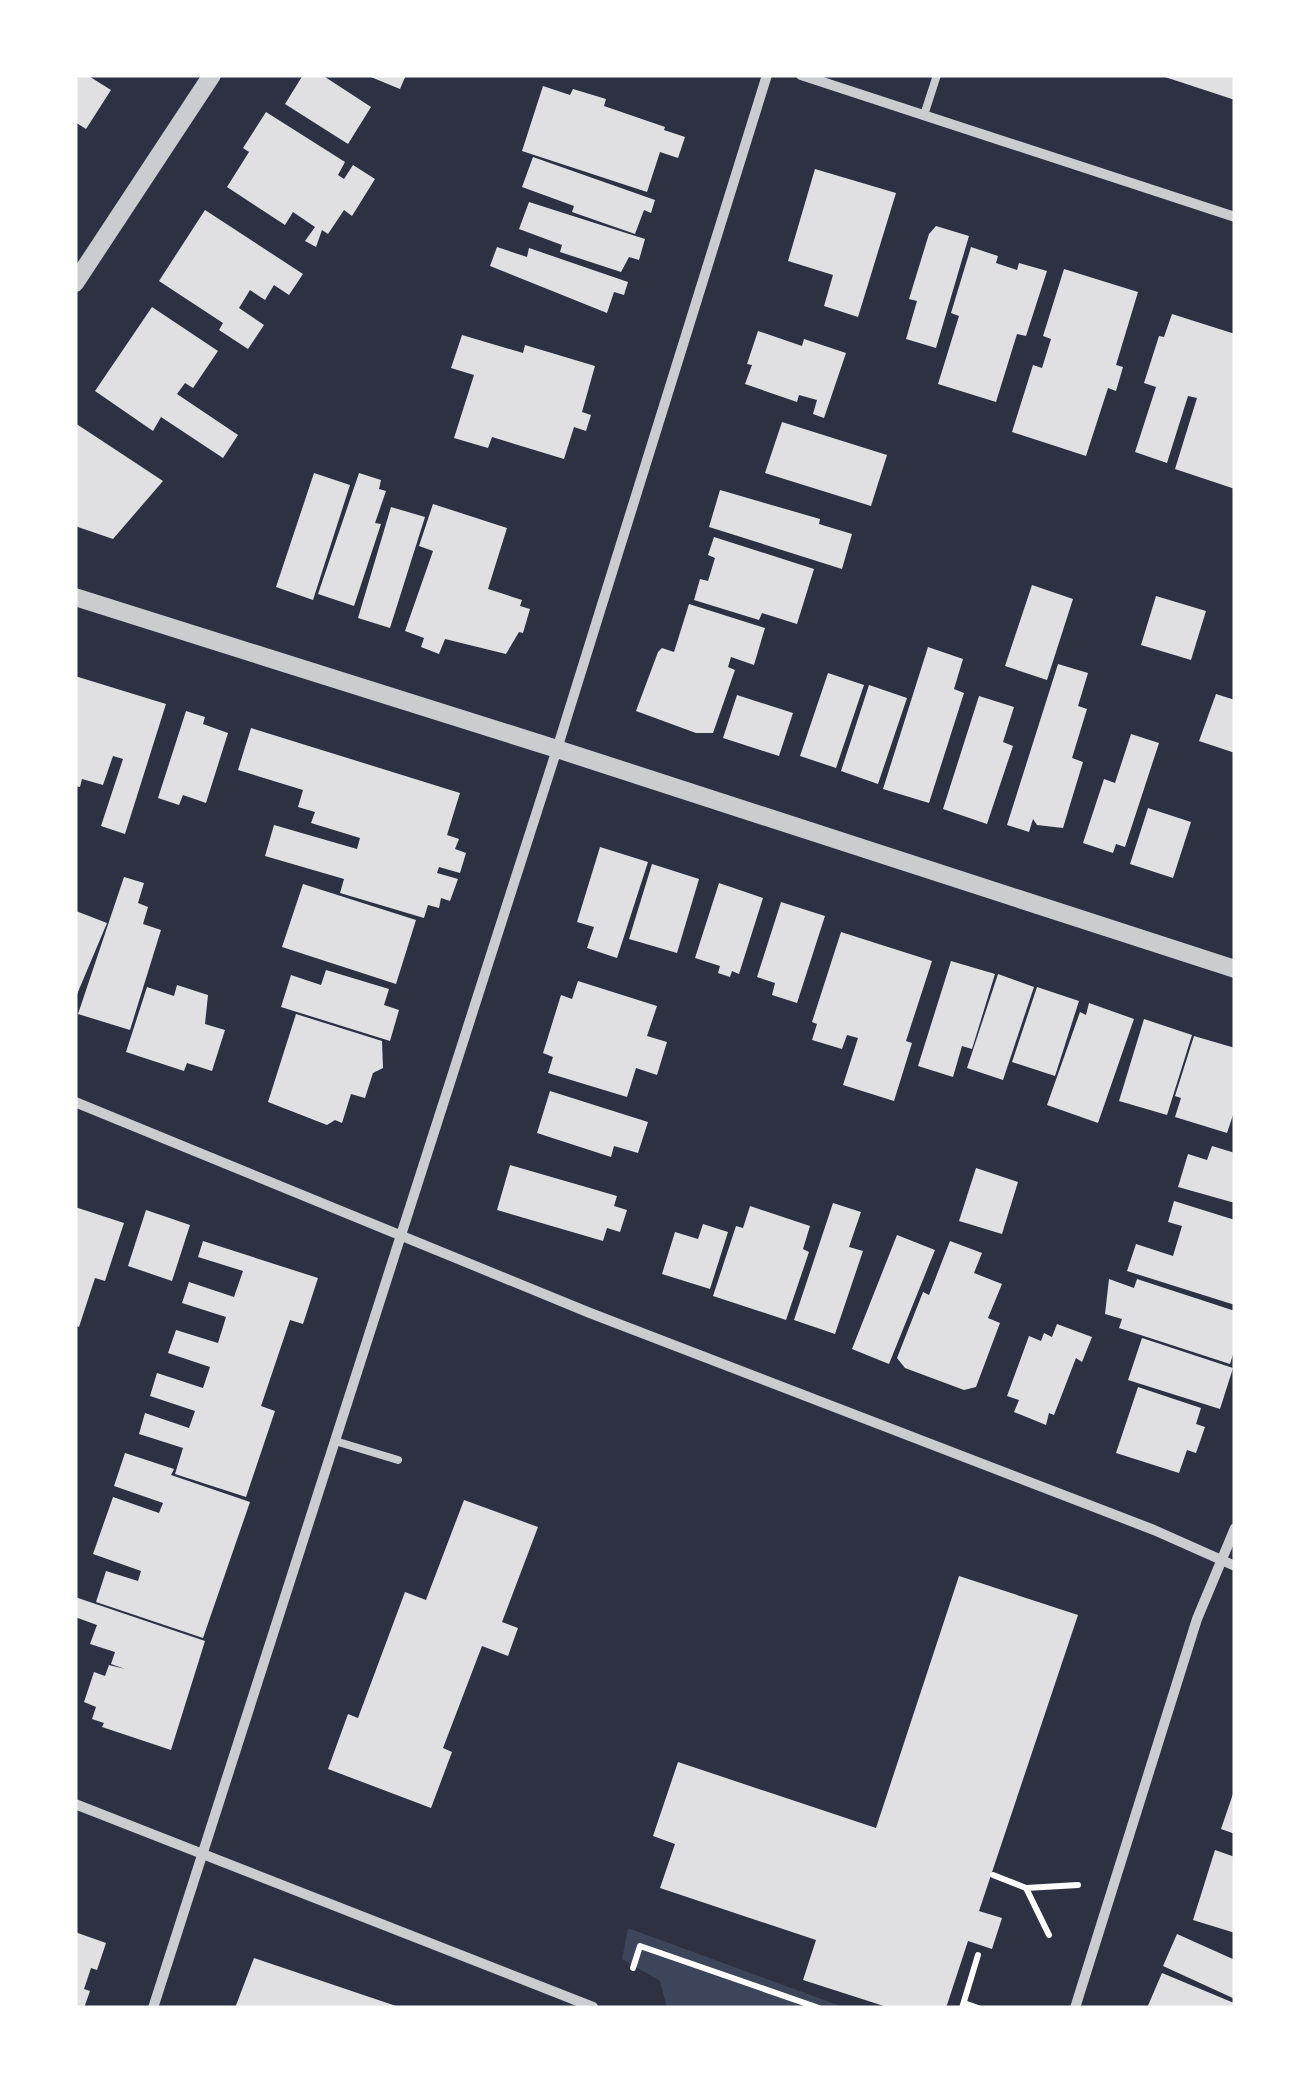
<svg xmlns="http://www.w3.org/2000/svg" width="1310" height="2083" viewBox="0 0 1310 2083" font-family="'Varela Round',sans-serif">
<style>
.green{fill:#3c4559}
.building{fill:#e0e0e3}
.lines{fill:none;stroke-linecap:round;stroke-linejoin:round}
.path{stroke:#fff;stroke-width:6}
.service{stroke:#caccd0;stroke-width:8}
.minor{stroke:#caccd0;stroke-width:10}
.tertiary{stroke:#caccd0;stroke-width:18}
</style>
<rect width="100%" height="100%" fill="#2d3142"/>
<!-- green -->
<path class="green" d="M628,1928L846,2008H667L660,1981L622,1959Z"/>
<!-- building -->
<g class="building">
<path d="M75,75H87L111,90L86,129L75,122Z"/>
<path d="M303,75H322L371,107L348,144L285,104Z"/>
<path d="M366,75H406L400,89Z"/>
<path d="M1162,75H1235V100L1162,76Z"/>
<path d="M543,86L570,95L573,89L606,99L604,106L665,127L664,130L685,137L678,158L660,152L647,192L522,151Z"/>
<path d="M266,112L345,162L338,175L344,179L353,165L375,179L352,216L344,210L328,234L322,230L316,247L305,241L315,227L293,212L285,225L227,187L249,152L243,148Z"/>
<path d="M533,157L655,200L651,213L644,210L635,234L572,212L574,206L522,187Z"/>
<path d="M815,169L896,193L858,317L824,306L833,275L788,261Z"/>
<path d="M529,202L645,239L639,260L629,257L621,272L560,252L562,245L519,229Z"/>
<path d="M205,210L303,274L289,295L274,285L265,300L250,290L239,308L264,325L248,349L219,330L223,323L159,281Z"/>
<path d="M936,226L969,236L936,348L906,339L917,301L909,299L929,234Z"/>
<path d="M497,247L527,257L529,248L628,282L624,295L614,292L607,313L490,266Z"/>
<path d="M971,247L998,256L996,263L1017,270L1019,263L1047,271L1026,336L1017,334L996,402L938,384L959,316L951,313Z"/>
<path d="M1064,269L1138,292L1116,365L1123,367L1116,391L1108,388L1086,456L1012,432L1033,365L1042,368L1051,339L1043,336Z"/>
<path d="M152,307L218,351L193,388L185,383L177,394L238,435L223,458L161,417L153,431L95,391Z"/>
<path d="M1172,314L1235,334V489L1175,469L1197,398L1188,396L1167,463L1135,452L1156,387L1144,383L1159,336L1164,337Z"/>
<path d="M758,331L802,346L804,339L846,353L824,418L813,414L817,400L799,395L797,402L745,384L752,365L747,364Z"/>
<path d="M462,335L523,353L525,345L595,366L582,412L591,415L586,431L574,427L564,459L492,437L488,448L454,438L474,375L451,368Z"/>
<path d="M782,422L887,455L871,506L765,473Z"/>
<path d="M75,423L163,481L113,539L75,526Z"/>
<path d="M314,473L350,485L313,600L276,587Z"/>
<path d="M359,473L381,480L379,489L386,491L375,523L381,524L354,606L318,594Z"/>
<path d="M720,490L820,519L819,524L852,534L842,569L709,527Z"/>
<path d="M433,504L507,528L488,589L522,600L520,606L530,609L523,633L519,632L506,654L445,639L439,654L421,647L424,638L405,631L433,551L419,546Z"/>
<path d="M391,507L425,517L390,628L358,618Z"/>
<path d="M714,537L814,569L797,624L762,613L759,620L694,600L700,579L708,581L715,558L708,555Z"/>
<path d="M1032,585L1073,599L1047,680L1005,666Z"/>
<path d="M1156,596L1206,611L1191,660L1141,645Z"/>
<path d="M689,604L765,628L754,665L731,657L728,667L735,670L713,733H696L636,711L658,652L662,648L674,652Z"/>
<path d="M928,647L963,659L954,689L964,693L929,803L883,789Z"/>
<path d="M1058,664L1088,673L1078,706L1087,709L1072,758L1083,762L1063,828L1037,825L1033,819L1029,832L1007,825Z"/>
<path d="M828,673L864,685L836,768L800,756Z"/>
<path d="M75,676L166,704L125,834L101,826L123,759L113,756L103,785L82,779L80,787L75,786Z"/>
<path d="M869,685L907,698L878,784L841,771Z"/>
<path d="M1216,694L1235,700V753L1199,741Z"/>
<path d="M737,695L793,713L779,756L723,738Z"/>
<path d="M979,696L1014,707L1003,742L1013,746L987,824L943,809Z"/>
<path d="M186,711L205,717L203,724L228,733L206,803L183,795L179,805L158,798Z"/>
<path d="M251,728L460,793L447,835L459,839L455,849L466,853L460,873L439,867L437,873L458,879L450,901L441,898L439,908L428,905L424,918L340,893L344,879L265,856L274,825L357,849L360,838L311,823L315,812L298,807L303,790L238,770Z"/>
<path d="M1131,734L1159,743L1125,847L1116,844L1113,853L1083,843L1104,779L1115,783Z"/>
<path d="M1148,808L1191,822L1173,878L1130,864Z"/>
<path d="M600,847L648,862L617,958L587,948L594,927L577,922Z"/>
<path d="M652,864L699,879L677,953L629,939Z"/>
<path d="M124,877L144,883L138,903L148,907L143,924L161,930L130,1030L78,1014Z"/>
<path d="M719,883L763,898L739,974L732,971L730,977L718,973L720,966L695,958Z"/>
<path d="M303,884L416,920L396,984L282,947Z"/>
<path d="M781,902L825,916L797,1003L772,995L775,983L757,977Z"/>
<path d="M76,911L107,923L75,999V913Z"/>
<path d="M841,932L932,961L906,1041L912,1043L894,1101L843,1085L858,1038L847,1035L842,1049L812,1040L817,1024L812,1022Z"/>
<path d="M951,961L995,974L972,1049L962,1046L953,1077L918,1066Z"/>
<path d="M326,970L389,989L384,1005L399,1010L390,1041L281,1007L291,975L321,985Z"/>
<path d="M998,974L1034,987L1003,1080L967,1068Z"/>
<path d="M578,981L657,1006L647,1036L667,1042L657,1075L636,1068L627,1097L548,1073L553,1057L543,1053L561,995L572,999Z"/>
<path d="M177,985L208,995L205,1024L225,1030L212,1071L187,1063L184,1071L126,1052L147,987L174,996Z"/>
<path d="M1037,987L1079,1001L1055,1076L1012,1062Z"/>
<path d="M1089,1003L1134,1019L1098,1123L1047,1105L1080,1012L1086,1015Z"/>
<path d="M296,1014L382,1041L383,1068L373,1073L365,1098L351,1094L342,1123L335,1120L327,1125L268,1102Z"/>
<path d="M1144,1019L1192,1035L1167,1115L1119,1101Z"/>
<path d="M1194,1036L1235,1048V1116L1233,1115L1227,1133L1175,1117L1181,1098L1175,1096Z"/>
<path d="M550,1091L648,1122L638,1153L614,1146L611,1157L537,1133Z"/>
<path d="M1212,1146L1235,1153V1203L1178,1187L1188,1154L1207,1160Z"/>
<path d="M510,1165L617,1196L614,1206L627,1210L620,1232L607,1228L603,1241L497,1210Z"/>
<path d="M976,1168L1018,1182L1002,1234L959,1221Z"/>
<path d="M1174,1201L1235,1220V1305L1127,1271L1136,1244L1173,1256L1182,1226L1168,1222Z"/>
<path d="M833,1203L861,1212L849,1247L863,1251L835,1334L794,1320Z"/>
<path d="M750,1206L810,1226L803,1249L809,1252L786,1320L713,1296L736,1226L743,1228Z"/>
<path d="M75,1207L124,1223L105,1281L95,1278L79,1327L75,1325Z"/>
<path d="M146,1210L190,1225L172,1281L128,1266Z"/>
<path d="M703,1224L728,1232L710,1289L662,1274L675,1232L698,1239Z"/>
<path d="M897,1235L935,1250L889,1364L852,1349Z"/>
<path d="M203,1241L318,1278L303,1324L290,1320L261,1406L275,1411L246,1497L175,1474L183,1448L139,1434L145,1413L189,1428L195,1411L150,1396L157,1373L203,1388L210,1367L168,1353L176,1330L218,1343L226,1317L182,1303L189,1282L234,1297L243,1271L198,1257Z"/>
<path d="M950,1241L982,1253L974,1273L1002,1284L988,1318L1000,1323L976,1387L964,1390L905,1368L897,1358L923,1292L929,1295Z"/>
<path d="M1109,1279L1134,1288L1137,1279L1235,1311V1348L1230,1364L1119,1328L1122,1319L1105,1314Z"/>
<path d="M1057,1324L1092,1337L1082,1362L1076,1358L1054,1415L1049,1413L1046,1425L1014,1412L1019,1400L1007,1396L1029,1336L1041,1341L1044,1333L1052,1337Z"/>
<path d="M1142,1338L1233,1368L1220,1409L1128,1380Z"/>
<path d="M1138,1387L1201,1408L1196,1424L1205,1427L1196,1453L1187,1450L1179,1473L1116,1453Z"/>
<path d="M125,1453L174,1469L171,1475L250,1502L203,1638L96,1602L106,1571L138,1581L141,1571L93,1554L113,1497L159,1513L163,1503L114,1486Z"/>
<path d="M464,1500L538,1527L502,1622L518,1628L508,1656L482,1646L443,1748L452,1752L431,1808L328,1769L348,1714L358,1718L405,1592L426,1600Z"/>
<path d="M959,1576L1078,1615L979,1911L1002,1918L992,1949L968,1941L946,2008H890L803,1980L816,1940L660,1888L675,1844L653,1836L678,1762L876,1828Z"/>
<path d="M75,1597L205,1641L171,1750L102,1727L104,1723L92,1719L96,1707L84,1702L94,1672L105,1676L109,1665L125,1669L111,1664L115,1652L90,1644L97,1625L75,1617Z"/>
<path d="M1235,1788V1834L1221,1829Z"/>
<path d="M1215,1850L1235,1857V1933L1193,1920Z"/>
<path d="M75,1932L106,1943L97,1970L91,1968L84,1989L90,1991L84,2008H75Z"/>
<path d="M1177,1934L1235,1960V1999L1163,1966Z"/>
<path d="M254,1958L399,2007L398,2008H235Z"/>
<path d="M1162,1973L1234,2003L1232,2008H1147Z"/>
</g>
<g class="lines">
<!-- path -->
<g class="path">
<path d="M993,1875L1026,1888L1049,1935"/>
<path d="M1026,1888L1078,1885"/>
<path d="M633,1968L640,1946L819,2008"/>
<path d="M964,2003L978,2008"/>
<path d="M962,2008L978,1955"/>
</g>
<!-- service -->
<g class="service">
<path d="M924,115L937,75"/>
<path d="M335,1441L398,1460"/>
</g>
<!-- minor -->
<g class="minor">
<path d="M801,75L1235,217"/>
<path d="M75,1102L590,1313L1154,1530L1235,1566"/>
<path d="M75,1804L593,2007"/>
<path d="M153,2008L557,749L767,75"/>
<path d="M1075,2008L1197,1619L1235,1528"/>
</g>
<!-- tertiary -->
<g class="tertiary">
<path d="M75,283L212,75"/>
<path d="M75,597L557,749L1235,969"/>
</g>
</g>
<!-- border -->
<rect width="1310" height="2083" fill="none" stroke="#ffffff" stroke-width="155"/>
</svg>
